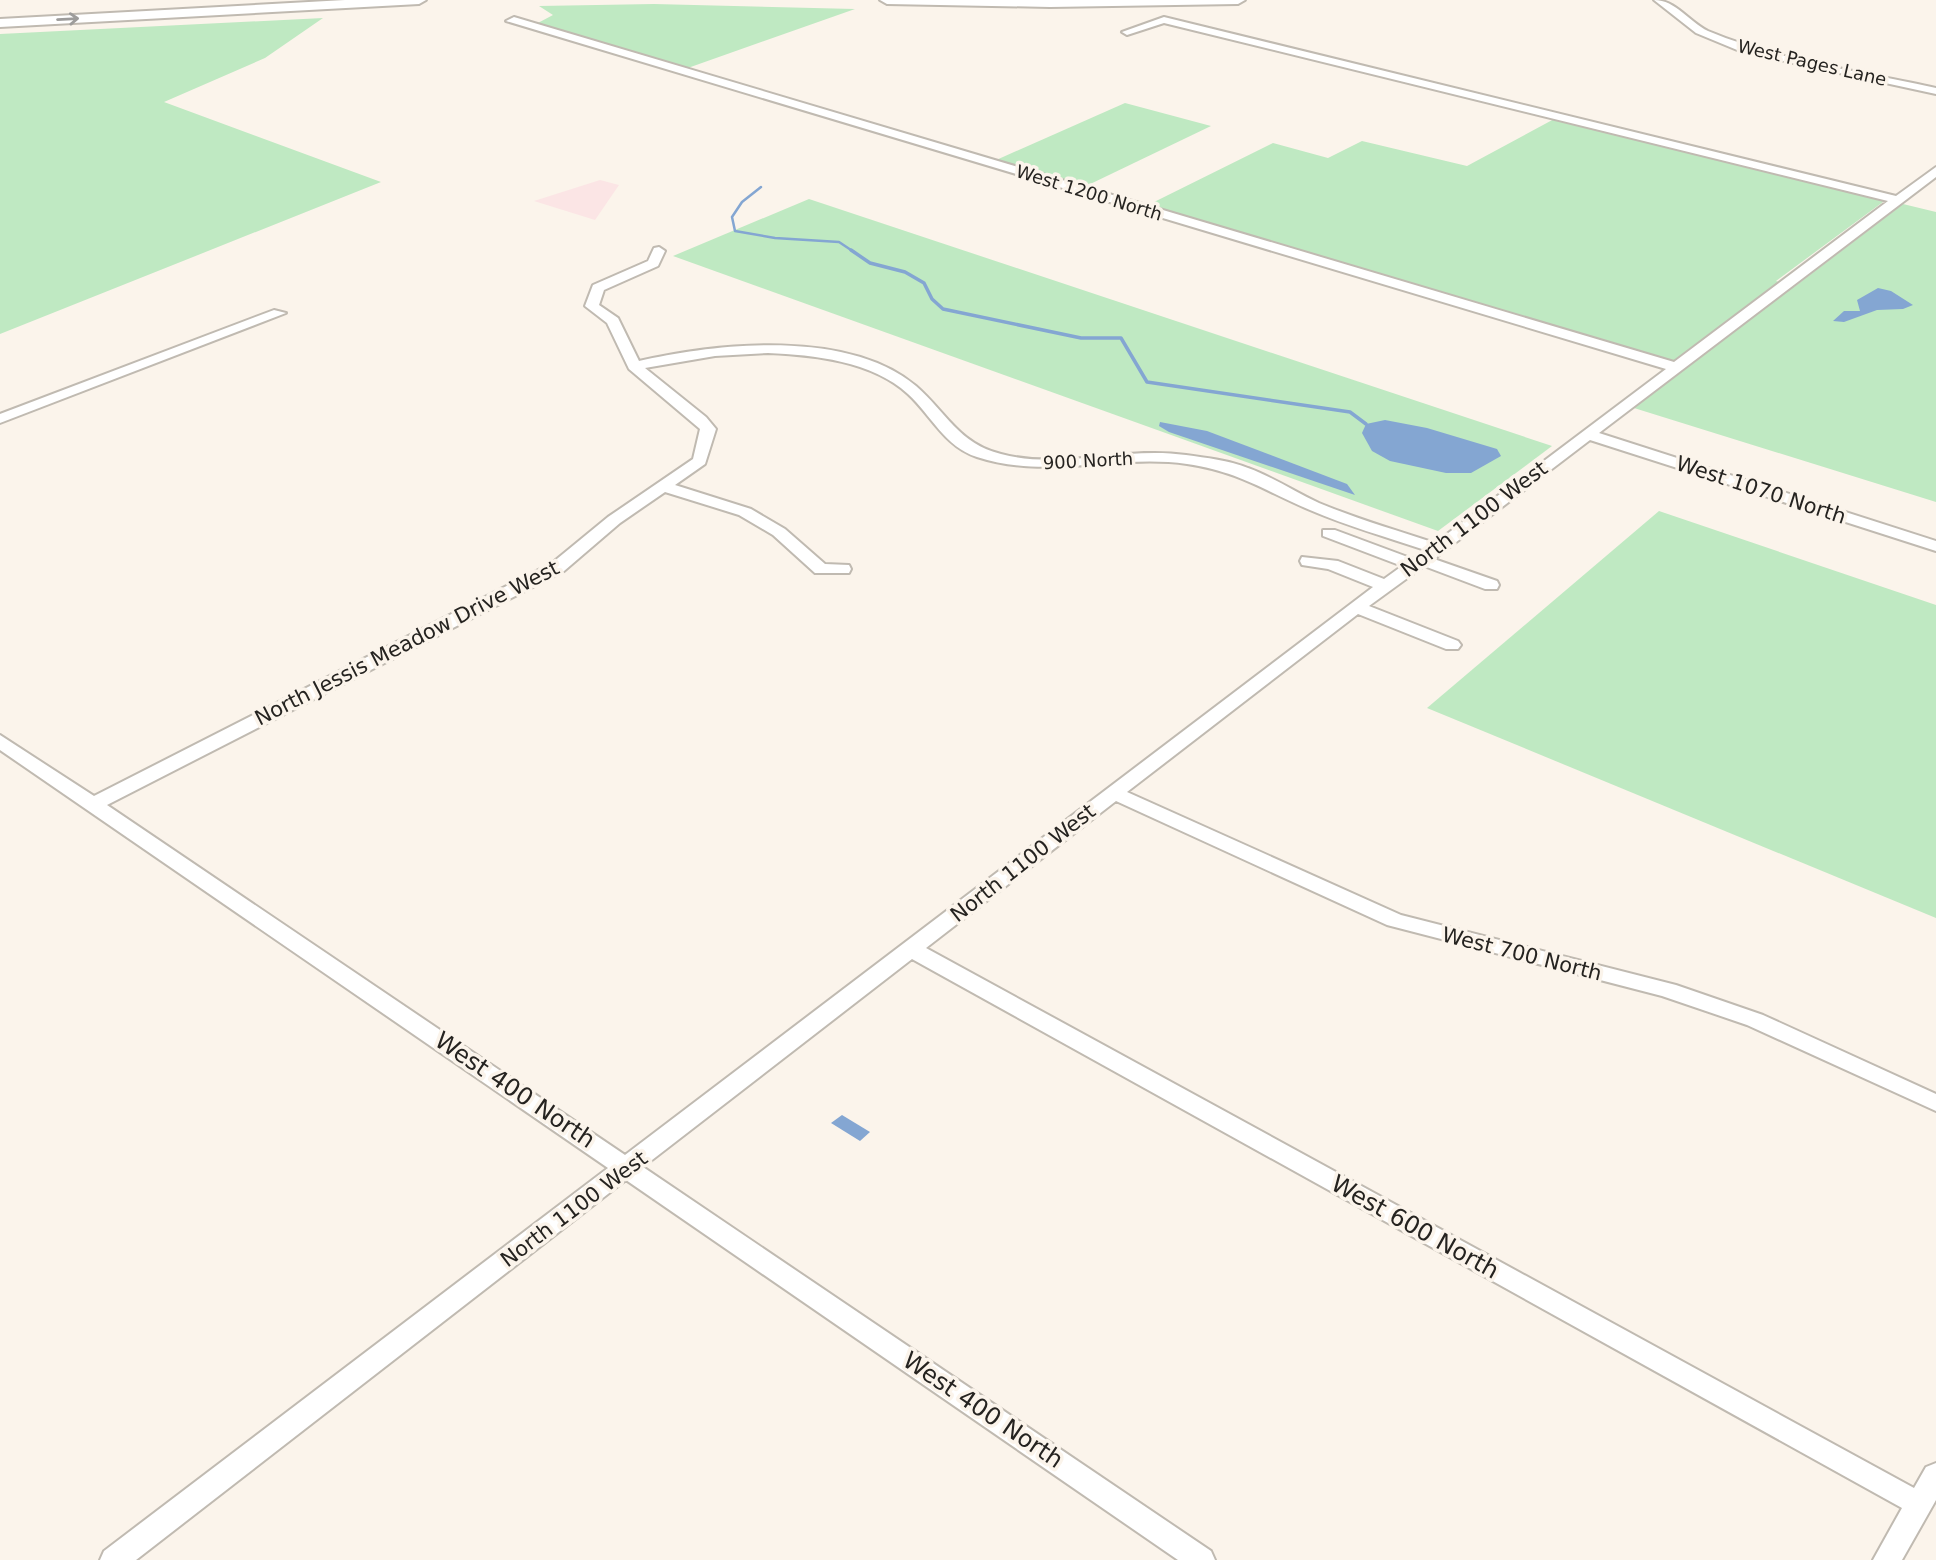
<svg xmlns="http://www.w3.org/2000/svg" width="1936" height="1560" viewBox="0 0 1936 1560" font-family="'DejaVu Sans',sans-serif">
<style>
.industrial{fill:#fbe5e5}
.green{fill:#bfe9c2}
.water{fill:#84a6d2}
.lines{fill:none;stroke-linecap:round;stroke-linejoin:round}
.stream-far1{stroke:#84a6d2;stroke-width:2.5}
.stream{stroke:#84a6d2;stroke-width:3.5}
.minor-casing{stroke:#c0bab1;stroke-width:4}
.highway-casing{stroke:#c0bab1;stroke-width:4}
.minor{fill:#fff;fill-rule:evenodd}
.highway{fill:#fff;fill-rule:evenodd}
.oneway{stroke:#9d9c9b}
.labels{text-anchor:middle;stroke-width:7;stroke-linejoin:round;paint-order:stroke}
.far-street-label{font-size:18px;fill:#252320;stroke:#fbf4eb}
.street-label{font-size:21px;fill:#252320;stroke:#fbf4eb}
.near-street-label{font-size:24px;fill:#252320;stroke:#fbf4eb}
</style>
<rect width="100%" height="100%" fill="#fbf4eb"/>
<!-- industrial -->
<path class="industrial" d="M600,180L619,185L595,220L534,201Z"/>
<!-- green -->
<g class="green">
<path d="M654,4L855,9L685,69L536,24L553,15L539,6Z"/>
<path d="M323,18L265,58L164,102L381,182L0,334V34Z"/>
<path d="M1125,103L1211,126L1084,187L994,161Z"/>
<path d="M1556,118L1887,199L1776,281L1794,287L1903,204L1936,212V502L1634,408L1686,366L1146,206L1273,143L1328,158L1362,141L1467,166Z"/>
<path d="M809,199L1552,446L1438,531L673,256Z"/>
<path d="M1659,511L1936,605V918L1427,708Z"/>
</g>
<!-- water -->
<g class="water">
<path d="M1878,288L1891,291L1913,305L1903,309L1877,310L1844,322L1833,321L1844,311H1860L1857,300Z"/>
<path d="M1385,420L1427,428L1497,449L1501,456L1471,473H1446L1390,461L1372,451L1362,433L1366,424Z"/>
<path d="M1160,422L1207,431L1347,484L1355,495L1169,432L1159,426Z"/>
<path d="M842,1115L870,1132L860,1141L831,1123Z"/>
</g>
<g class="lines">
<!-- stream-far1 -->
<path class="stream-far1" d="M761,187L742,202L732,217L735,231L775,238L839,242L854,252"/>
<!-- stream -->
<path class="stream" d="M851,250L870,263L905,272L924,283L932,299L943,309L1081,338H1121L1147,382L1350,412L1366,424"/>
<!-- minor casing -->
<g class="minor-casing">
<g id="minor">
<path d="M1654,0C1676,0 1689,22 1708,31C1780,61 1860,71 1936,88V94L1742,52L1696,33Z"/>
<path d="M514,17L1674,362L1888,201L1164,23L1127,35L1122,32L1164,17L1896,196L1936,167V177L1599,433L1936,541V551L1590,440L1434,559L1497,581L1499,585L1497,589H1485L1424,566L1369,606L1458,641L1461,645L1458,649H1446L1358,614L1127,792L1401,915L1676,985L1763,1015L1936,1094V1111L1747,1025L1662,996L1387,925L1116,801L926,948L1914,1488L1926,1467L1936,1463V1500L1902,1560H1873L1902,1508L912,959L643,1167L1211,1551L1215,1560H1178L626,1180L136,1560H100L104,1551L608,1168L0,750V735L94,796L552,563L608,517L693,459L700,429L629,369L607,323L585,306L593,285L648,261L654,248L659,247L665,251L658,266L604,290L599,305L618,318L639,361C718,343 849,329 916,386C946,412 959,444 1001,454C1062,470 1124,446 1186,455C1207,458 1228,460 1248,468C1273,477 1295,492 1319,503C1357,519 1396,530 1435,543L1666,369L506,21ZM768,353C814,355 872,361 908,394C931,415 945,447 977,457C1047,480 1116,454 1187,464C1240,472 1263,490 1310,510C1347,526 1386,537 1425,550L1413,559L1335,530H1323V536L1402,566L1384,579L1338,561L1302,557L1300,561L1302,565L1328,569L1373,587L625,1155L107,805L564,571L620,523L665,492L739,515L773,535L815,573H849L851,569L849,565L825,564L785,529L751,509L675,485L705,464L716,429L706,417L645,368L715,356Z"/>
<path d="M274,310L286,313L0,423V414Z"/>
</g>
</g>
<!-- highway casing -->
<g class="highway-casing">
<g id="highway">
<path d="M345,0H426L419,4L0,27V19Z"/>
<path d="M880,0H1245L1238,4L1050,7L887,4Z"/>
</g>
</g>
<!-- minor -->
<use href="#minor" class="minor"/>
<!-- highway -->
<use href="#highway" class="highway"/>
</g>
<!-- one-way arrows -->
<defs><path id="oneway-shaft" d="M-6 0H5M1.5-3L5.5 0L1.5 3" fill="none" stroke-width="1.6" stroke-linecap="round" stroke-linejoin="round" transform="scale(1.75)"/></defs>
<use class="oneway" href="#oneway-shaft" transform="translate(68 19) rotate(-3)"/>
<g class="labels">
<!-- far-street labels -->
<g class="far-street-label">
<text transform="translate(1812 63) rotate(13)" y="6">West Pages Lane</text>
<text transform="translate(1089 193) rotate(17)" y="6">West 1200 North</text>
<text transform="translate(1088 461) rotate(-3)" y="6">900 North</text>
</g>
<!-- street labels -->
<g class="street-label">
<text transform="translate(1761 490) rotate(18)" y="7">West 1070 North</text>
<text transform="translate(1474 519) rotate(-37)" y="7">North 1100 West</text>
<text transform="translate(407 643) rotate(-27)" y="7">North Jessis Meadow Drive West</text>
<text transform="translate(1023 863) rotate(-38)" y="7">North 1100 West</text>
<text transform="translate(1522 954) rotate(14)" y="7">West 700 North</text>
<text transform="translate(574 1209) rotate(-37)" y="7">North 1100 West</text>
</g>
<!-- near-street labels -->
<g class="near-street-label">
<text transform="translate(515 1090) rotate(34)" y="8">West 400 North</text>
<text transform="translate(1415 1227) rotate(29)" y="8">West 600 North</text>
<text transform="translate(983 1410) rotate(34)" y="8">West 400 North</text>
</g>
</g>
</svg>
